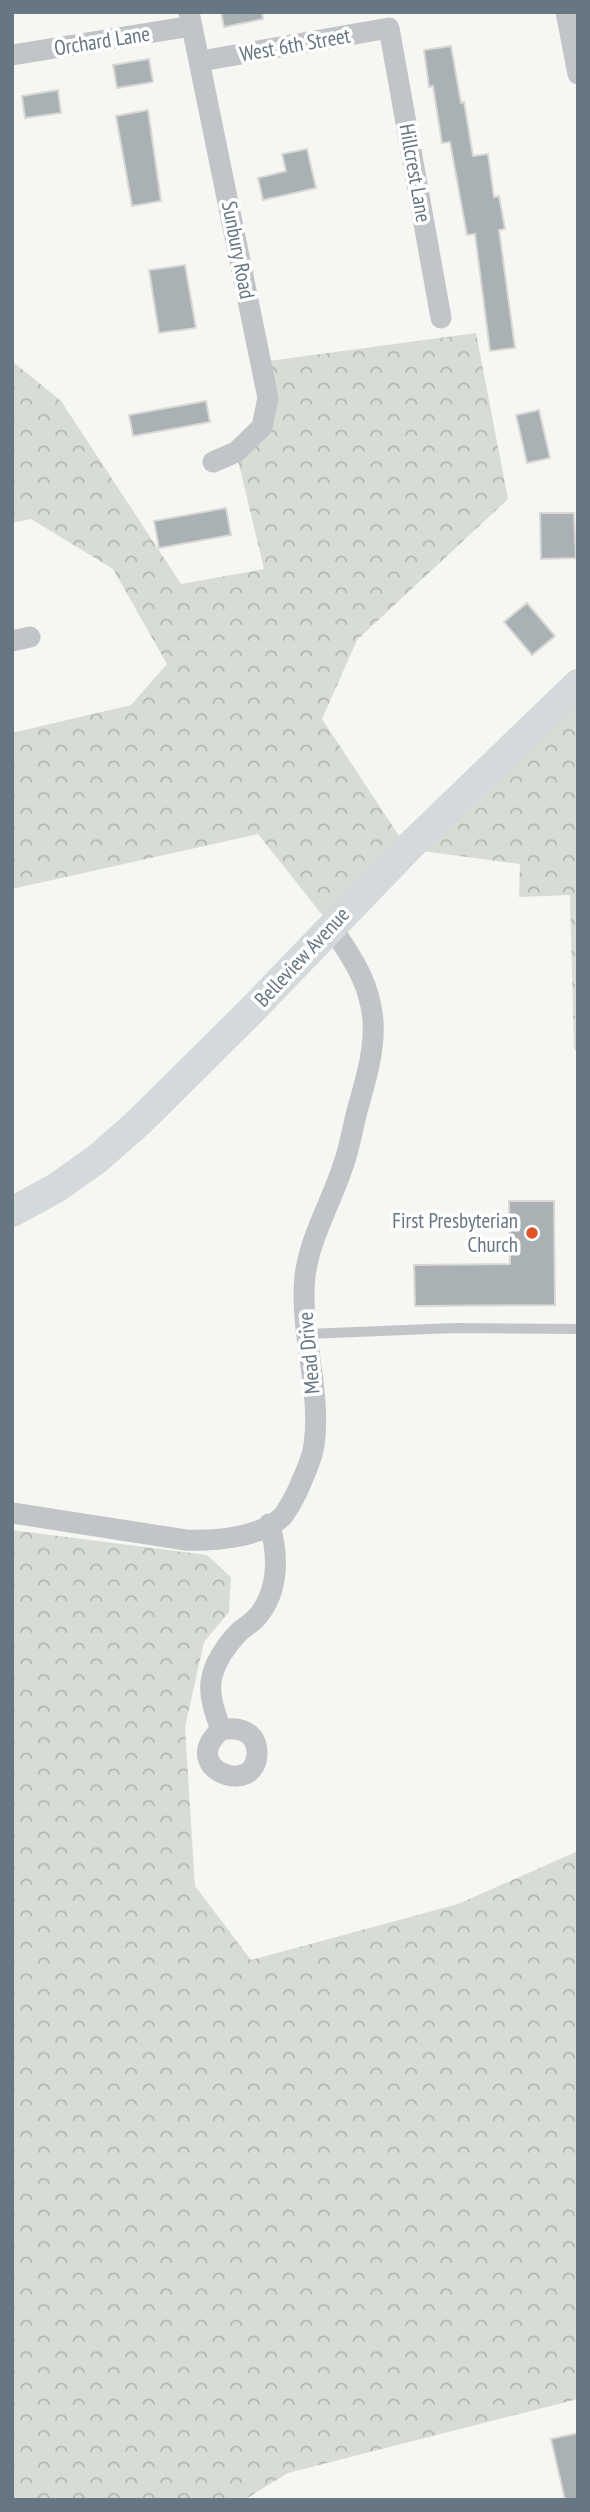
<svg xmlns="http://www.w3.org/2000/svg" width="590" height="2512" viewBox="0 0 590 2512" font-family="'PT Sans Narrow',sans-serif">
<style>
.forest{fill:url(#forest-crowns)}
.building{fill:#a9b1b5;stroke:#d8d8d5;stroke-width:2}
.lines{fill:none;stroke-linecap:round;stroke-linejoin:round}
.lane{stroke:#c1c5c8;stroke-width:10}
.street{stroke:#c1c5c8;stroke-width:21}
.secondary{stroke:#d4d9dc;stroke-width:30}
.poi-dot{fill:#df542a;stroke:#fff;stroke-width:2.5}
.labels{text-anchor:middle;stroke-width:7;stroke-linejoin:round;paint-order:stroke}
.street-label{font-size:21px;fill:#667683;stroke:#fff}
.poi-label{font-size:21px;fill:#667683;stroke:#fff;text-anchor:end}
</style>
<defs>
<pattern id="forest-crowns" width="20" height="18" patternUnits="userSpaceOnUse" patternTransform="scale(1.75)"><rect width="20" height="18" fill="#d7ddd4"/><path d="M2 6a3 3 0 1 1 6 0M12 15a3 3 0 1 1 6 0" fill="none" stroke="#b2b8b1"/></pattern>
</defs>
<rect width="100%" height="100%" fill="#f6f6f3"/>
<!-- forest -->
<g class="forest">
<path d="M476,333L508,499L357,640L322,719L407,848L578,684V1054L574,1048L570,895L519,897L520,864L407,849L331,926L258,834L12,889V733L131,705L167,664L113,569L31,519L12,523V361L61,401L181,584L264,569L236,452L262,427L261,362Z"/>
<path d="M12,1530L207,1555L231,1577L229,1612L204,1642L185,1727L195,1886L251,1960L458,1904L578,1851V2399L288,2473L244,2500H12Z"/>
</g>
<!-- building -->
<g class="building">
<path d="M221,12H262L263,19L224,27Z"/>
<path d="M451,46L461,103L464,102L473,156L488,154L494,197L499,196L505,229L499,230L515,348L490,351L475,234L467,235L450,142L442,143L433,86L429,87L424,50Z"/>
<path d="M149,59L153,82L117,88L113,65Z"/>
<path d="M58,90L61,113L25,118L22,96Z"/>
<path d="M148,110L161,201L132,206L116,116Z"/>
<path d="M307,149L316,188L263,200L258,178L286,171L282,154Z"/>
<path d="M185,265L196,328L159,333L149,270Z"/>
<path d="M206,401L210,422L133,436L129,415Z"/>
<path d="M539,410L550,458L527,463L516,415Z"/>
<path d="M226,508L231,535L159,548L154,521Z"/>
<path d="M540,513H574L576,558L541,559Z"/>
<path d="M527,603L555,636L532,655L504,622Z"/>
<path d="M509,1201H554L555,1305L415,1306L414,1265L510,1264Z"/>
<path d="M578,2433V2500H565L551,2439Z"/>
</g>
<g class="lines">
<!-- lane -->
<path class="lane" d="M307,1334L455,1328L578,1329"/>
<!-- street -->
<g class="street">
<path d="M189,12L268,398L262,427L236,452L213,462"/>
<path d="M566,12L578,74"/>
<path d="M12,55L192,26"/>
<path d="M201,61L389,28L441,318"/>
<path d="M12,641L30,637"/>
<path d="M12,1513L186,1540C215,1541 259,1538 282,1517C288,1510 294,1498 298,1490C304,1475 312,1461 314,1445C322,1390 299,1332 305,1276C310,1237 331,1203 343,1166C349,1150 352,1132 356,1115C364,1085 375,1053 373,1021C370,982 352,958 331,926"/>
<path d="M221,1730C238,1726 256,1731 257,1752C258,1799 176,1769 221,1730C216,1715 209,1698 211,1682C213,1664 227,1644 240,1631C246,1626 252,1623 257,1617C279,1592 279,1554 269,1524"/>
</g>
<!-- secondary -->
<path class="secondary" d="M12,1212L56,1188L97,1159L138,1123L253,1009L407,849L578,684"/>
</g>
<!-- markers -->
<circle class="poi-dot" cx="532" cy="1233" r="7"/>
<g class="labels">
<!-- street labels -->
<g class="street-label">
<text transform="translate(102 41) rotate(-9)" y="7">Orchard Lane</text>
<text transform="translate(295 45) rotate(-10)" y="7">West 6th Street</text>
<text transform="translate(415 173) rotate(80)" y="7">Hillcrest Lane</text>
<text transform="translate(238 250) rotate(79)" y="7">Sunbury Road</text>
<text transform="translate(302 957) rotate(-47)" y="7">Belleview Avenue</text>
<text transform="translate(309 1353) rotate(-95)" y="7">Mead Drive</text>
</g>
<!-- poi labels -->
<g class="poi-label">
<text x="518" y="1228">First Presbyterian<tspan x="518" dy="24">Church</tspan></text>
</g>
</g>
<!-- border -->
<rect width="590" height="2512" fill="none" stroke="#667683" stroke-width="28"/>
</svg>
